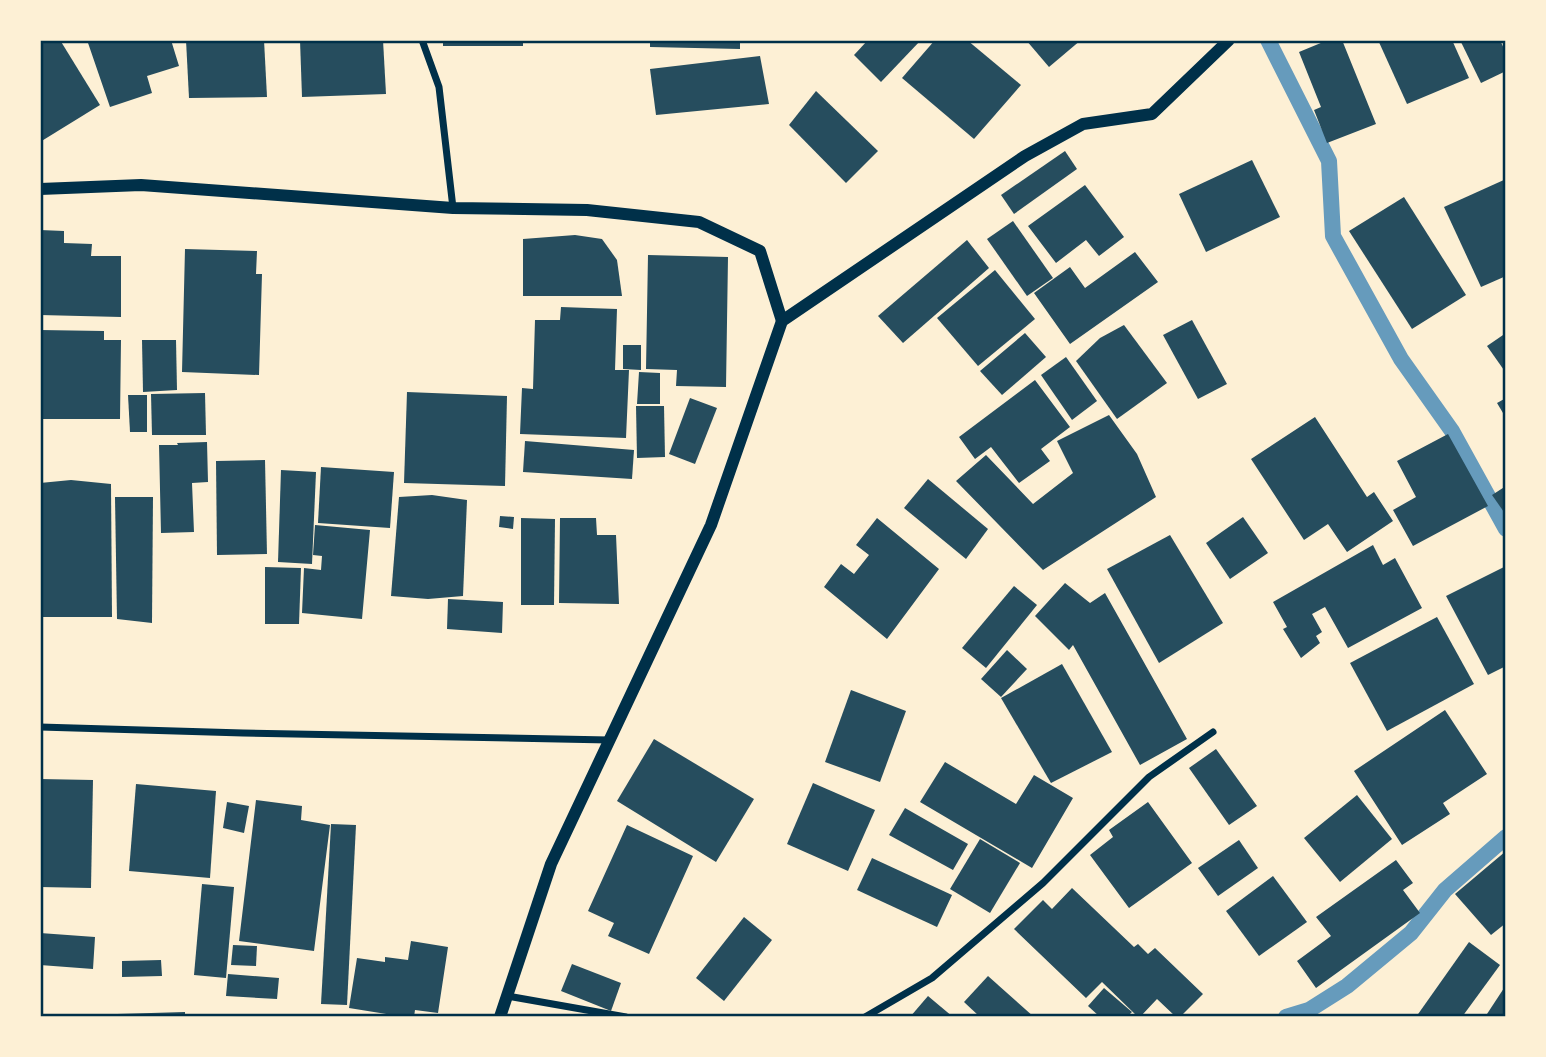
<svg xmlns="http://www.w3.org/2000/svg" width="1546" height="1057" viewBox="0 0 1546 1057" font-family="'Varela Round',sans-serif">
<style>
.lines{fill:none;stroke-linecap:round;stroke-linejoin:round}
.stream{stroke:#669bbc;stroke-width:16}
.building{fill:#264d5e}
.minor{stroke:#003049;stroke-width:7}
.tertiary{stroke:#003049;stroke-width:12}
.neatline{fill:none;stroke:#003049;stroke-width:2.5}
</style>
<rect width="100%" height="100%" fill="#fdf0d5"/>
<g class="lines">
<!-- stream -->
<g class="stream">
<path d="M1268,40L1329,161L1333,236L1401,359L1452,431L1506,529"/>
<path d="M1286,1017L1309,1010L1347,986L1411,933L1445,890L1506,837"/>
</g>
</g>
<!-- building -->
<g class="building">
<path d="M40,40H60L100,105L40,142Z"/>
<path d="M87,40H171L179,66L147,76L152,93L110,107Z"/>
<path d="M186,40H264L267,97L189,98Z"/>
<path d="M300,40H383L386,94L302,97Z"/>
<rect x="443" y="40" width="80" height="6"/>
<path d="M650,40H740V49L650,47Z"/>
<path d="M868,40H921L881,82L854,55Z"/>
<path d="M935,40H967L1021,85L974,139L902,78Z"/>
<path d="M1026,40H1081L1049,67Z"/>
<path d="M1328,40H1342L1376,124L1327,143L1314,110L1321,107L1299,52Z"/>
<path d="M1378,40H1452L1469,78L1407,104Z"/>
<path d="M1460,40H1500L1506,53V71L1481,83Z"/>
<path d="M760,56L769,104L656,115L650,69Z"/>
<path d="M816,91L878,151L846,183L789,125Z"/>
<path d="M1065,151L1077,169L1014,214L1001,195Z"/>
<path d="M1252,160L1280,217L1206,252L1179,194Z"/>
<path d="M1506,179V276L1481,287L1444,207Z"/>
<path d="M1085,185L1124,237L1099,256L1086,240L1056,263L1028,226Z"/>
<path d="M1404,197L1466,295L1412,329L1349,231Z"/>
<path d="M1013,221L1053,278L1027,296L987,239Z"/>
<path d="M40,230L64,231V243L92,244L91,256H121V317L40,315Z"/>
<path d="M575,235L602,239L617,260L622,296H523V239Z"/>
<path d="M967,240L989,268L903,343L878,316Z"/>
<path d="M185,249L257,251L256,274H262L259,375L182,372Z"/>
<path d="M1135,252L1158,282L1070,344L1034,293L1070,267L1085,288Z"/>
<path d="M648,255L728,257L726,387L676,386L677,370L646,369Z"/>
<path d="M995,270L1035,319L978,366L937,318Z"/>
<path d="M561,307L617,309L615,370H629L626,438L520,434L522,388L533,389L535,320H560Z"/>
<path d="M1192,320L1227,384L1198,399L1163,335Z"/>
<path d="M1124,325L1167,383L1117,419L1076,361L1100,338Z"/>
<path d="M40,330L104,331V340H121L120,419H40Z"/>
<path d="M1025,333L1046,357L1002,395L980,371Z"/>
<path d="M1506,333V373L1487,346Z"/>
<path d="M142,340H176L177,390L143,392Z"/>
<path d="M623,345H641V370L623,369Z"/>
<path d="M1066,357L1097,401L1072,420L1041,375Z"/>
<path d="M639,372L660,373V404H637Z"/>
<path d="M1035,380L1070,427L1041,449L1050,461L1019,483L991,447L975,459L959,437Z"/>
<path d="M407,392L507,396L505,486L404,483Z"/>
<path d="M205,393L206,435H152L151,394Z"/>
<path d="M128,395H147V432H130Z"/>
<path d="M690,398L717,408L695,464L669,454Z"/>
<path d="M1506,398V418L1497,403Z"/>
<path d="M636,406H664L665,457L637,458Z"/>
<path d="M1109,415L1137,454L1156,497L1043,570L956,481L986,455L1033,504L1073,473L1057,441Z"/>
<path d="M1315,417L1367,497L1374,492L1393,521L1347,552L1328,524L1304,540L1251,459Z"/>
<path d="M1448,434L1488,506L1413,546L1393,510L1416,497L1397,461Z"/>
<path d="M525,441L634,450L632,479L523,472Z"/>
<path d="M207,442L208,482L192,483L194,532L161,533L159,445H178L177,443Z"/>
<path d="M265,460L267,554L217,555L216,461Z"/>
<path d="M321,467L394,472L390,528L318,523Z"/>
<path d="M281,470L316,472L312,564L278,562Z"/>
<path d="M928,479L988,529L966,559L904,508Z"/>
<path d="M71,480L111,484L112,617H40V483Z"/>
<path d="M1506,486V515L1492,495Z"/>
<path d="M432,495L467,500L463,596L428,599L391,596L399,497Z"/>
<path d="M115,497H153L152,623L117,619Z"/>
<path d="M500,516L514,517L513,529L499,527Z"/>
<path d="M1243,517L1268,553L1230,579L1206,543Z"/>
<path d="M521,518L555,519L554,605H521Z"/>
<path d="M560,518H596L597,535H616L619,604L559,603Z"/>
<path d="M877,518L939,569L887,639L824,587L841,564L854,574L869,555L856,545Z"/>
<path d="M315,525L370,530L362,619L302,613L304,568L321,570L322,556L313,555Z"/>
<path d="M1170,535L1223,623L1159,663L1107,569Z"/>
<path d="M1373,545L1383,565L1395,558L1422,608L1348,648L1325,607L1312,614L1322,632L1316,636L1320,643L1301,658L1283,629L1287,627L1273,602Z"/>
<path d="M1506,566V666L1488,675L1446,596Z"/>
<path d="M265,567L301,568L299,624H265Z"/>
<path d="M1065,583L1090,603L1105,593L1187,739L1140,765L1073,645L1069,650L1035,616Z"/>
<path d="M1014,586L1037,605L986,668L962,648Z"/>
<path d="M448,599L503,602L502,633L447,629Z"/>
<path d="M1437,617L1474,684L1387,731L1350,663Z"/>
<path d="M1007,650L1027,669L1001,697L981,679Z"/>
<path d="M1062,664L1112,752L1051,783L1001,698Z"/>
<path d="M851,690L906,711L880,782L825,762Z"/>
<path d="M1445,710L1487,774L1443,803L1450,814L1402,845L1354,771Z"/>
<path d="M654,739L754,799L716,862L617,801Z"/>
<path d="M1216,749L1257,806L1229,825L1189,768Z"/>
<path d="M945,762L1016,804L1034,775L1073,798L1032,868L920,802Z"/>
<path d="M40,779L93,780L91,888L40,887Z"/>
<path d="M813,783L875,810L848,871L787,844Z"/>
<path d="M136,784L216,791L210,878L129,871Z"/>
<path d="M1357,795L1392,839L1340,882L1304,838Z"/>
<path d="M256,800L302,806L301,820L330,825L314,951L239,941Z"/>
<path d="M227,802L249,806L244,833L223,828Z"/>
<path d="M1148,802L1192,863L1129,908L1090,855L1113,837L1109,830Z"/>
<path d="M905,808L968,844L953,870L889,835Z"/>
<path d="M331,824L356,825L347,1005L321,1004Z"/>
<path d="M627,825L693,856L649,954L608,936L614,923L588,911Z"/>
<path d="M980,839L1020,863L990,913L950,889Z"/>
<path d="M1239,840L1258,868L1218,896L1198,868Z"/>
<path d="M1506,851V923L1491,935L1455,894Z"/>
<path d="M872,858L952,895L937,927L857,890Z"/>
<path d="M1396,860L1413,883L1403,890L1420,913L1316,988L1297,961L1331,936L1316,917Z"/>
<path d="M1273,876L1307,922L1259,956L1226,911Z"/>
<path d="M202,884L234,887L226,978L194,975Z"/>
<path d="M1072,888L1134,947L1138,944L1148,954L1155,948L1203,994L1180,1017H1176L1157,999L1140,1017H1138L1102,982L1086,998L1014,929L1043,900L1052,909Z"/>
<path d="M744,917L772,940L724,1001L696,978Z"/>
<path d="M40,933L95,937L93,969L40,965Z"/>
<path d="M411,941L448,947L438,1013L415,1010L414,1017H405L349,1008L357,958L385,962V957L408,960Z"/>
<path d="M1469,942L1500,965L1462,1017H1416Z"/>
<path d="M233,945L257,946L256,966L231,965Z"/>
<path d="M161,960L162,976L122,977V961Z"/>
<path d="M572,964L621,983L611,1011L561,991Z"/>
<path d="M228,974L279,978L277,999L226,996Z"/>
<path d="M988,976L1034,1017H980L964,1002Z"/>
<path d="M1506,985V1017H1485Z"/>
<path d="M1104,988L1132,1012L1127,1017H1100L1088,1006Z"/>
<path d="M928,996L953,1017H910Z"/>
<path d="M185,1012V1017H117V1014Z"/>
</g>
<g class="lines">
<!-- minor -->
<g class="minor">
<path d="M422,40L439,87L453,208"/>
<path d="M40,727L243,733L609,740"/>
<path d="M507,996L626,1017"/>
<path d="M865,1017L932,978L1043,883L1149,777L1213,732"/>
</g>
<!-- tertiary -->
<g class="tertiary">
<path d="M40,189L141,185L453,208L587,210L699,222L760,251L782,321"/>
<path d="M500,1017L551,864L711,525L782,321L1025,156L1083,124L1152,114L1229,40"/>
</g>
</g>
<!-- border -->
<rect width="1546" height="1057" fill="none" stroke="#fdf0d5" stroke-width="84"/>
<rect x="42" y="42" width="1462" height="973" class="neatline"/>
</svg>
